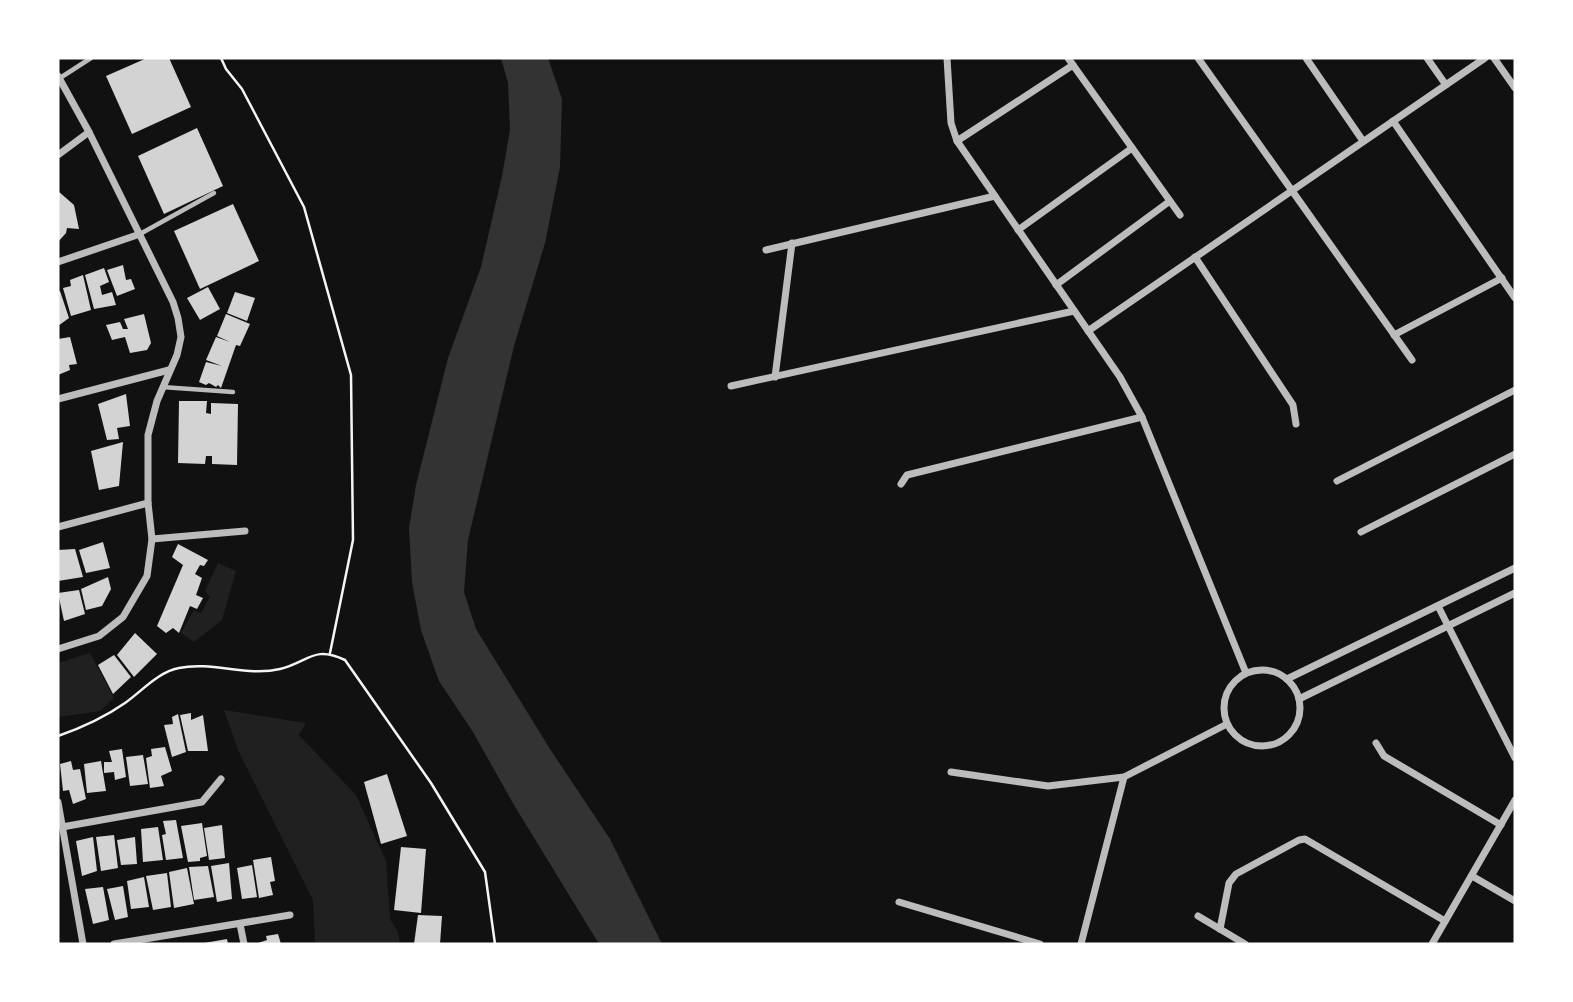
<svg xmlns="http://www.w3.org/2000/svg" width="1573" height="1002" viewBox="0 0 1573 1002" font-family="Ubuntu,sans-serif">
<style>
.green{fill:#202020}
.water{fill:#333}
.building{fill:#d3d3d3}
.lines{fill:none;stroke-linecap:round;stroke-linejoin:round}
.path{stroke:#f5f5f5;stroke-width:2.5}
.service{stroke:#bcbcbc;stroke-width:4.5}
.minor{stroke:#bcbcbc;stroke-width:7}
</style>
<rect width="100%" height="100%" fill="#111"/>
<!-- green -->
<g class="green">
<path d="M218,563L236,571L222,620L194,642L181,633L194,610L201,613L210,597L205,591Z"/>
<path d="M90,653L114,698L100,711L58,717V663Z"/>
<path d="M224,710L306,723L299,735L356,795L386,861L390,919L398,932L400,944H315L313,900L238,750Z"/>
</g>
<!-- water -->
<path class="water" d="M501,58H548L562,99L560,167L545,243L514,346L468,540L464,592L476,629L550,749L610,839L662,944H599L514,805L473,732L439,681L421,630L412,582L409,528L416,485L448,358L481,267L502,176L510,130L508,83Z"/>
<!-- building -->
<g class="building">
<path d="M147,58H169L191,107L132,134L106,76Z"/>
<path d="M197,128L223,186L164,214L138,156Z"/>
<path d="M58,191L74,205L79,229L67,228L66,233L58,242Z"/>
<path d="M233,204L259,261L200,289L174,231Z"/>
<path d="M123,265L126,280L131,279L135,289L117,296L107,270Z"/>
<path d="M104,268L109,282L100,286L102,295L112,292L116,305L94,309L85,275Z"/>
<path d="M83,275L91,310L71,316L63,288L71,286L70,280Z"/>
<path d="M208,287L220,309L200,320L187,298Z"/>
<path d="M60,291L69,318L58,326V292Z"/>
<path d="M235,292L255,298L247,321L227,313Z"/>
<path d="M144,314L151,343L147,350L130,353L125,337L112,340L106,325L120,322L123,329H128L124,319Z"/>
<path d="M226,314L250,324L240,346L236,345L221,388L218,385L216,387L209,383L206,385L199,382L206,362L222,366L206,360L216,337L230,342L217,336Z"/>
<path d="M70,337L77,364L69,365L70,370L58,375V339Z"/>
<path d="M126,394L130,426L117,428L119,439L107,440L98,404Z"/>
<path d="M179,401H207L206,413L211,414V403L238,404L237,465L212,464V456H206L205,464L178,463Z"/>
<path d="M123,442L119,486L99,490L91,451Z"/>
<path d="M103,542L110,568L86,573L79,550Z"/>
<path d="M178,544L208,560L204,566L200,565L195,574L202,578L196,595L203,598L197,609L190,606L179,633L173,628L166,633L157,626L183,565L172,557Z"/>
<path d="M75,549L83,577L58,581V550Z"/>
<path d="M108,577L111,589L102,606L86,610L81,589Z"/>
<path d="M79,590L85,614L64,621L58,593Z"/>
<path d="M135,633L157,654L134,677L117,655Z"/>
<path d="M114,655L131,677L113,694L98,665Z"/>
<path d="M191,713V720L203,715L208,751H188L180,715Z"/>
<path d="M178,714L186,752L172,757L164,725L173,724L172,717Z"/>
<path d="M165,747L172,771L161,776L164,786L150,788L146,758L152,756L151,749Z"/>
<path d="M122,749L126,777L115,780L114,772L104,773V762H112L109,751Z"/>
<path d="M143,755L148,784L130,786L126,757Z"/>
<path d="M71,761L73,770L80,769L86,799L73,804L69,790L63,791L60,764Z"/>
<path d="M101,761L106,791L87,793L84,764Z"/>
<path d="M387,774L407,836L381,844L364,782Z"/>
<path d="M176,820L183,858L166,860L162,835L166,834L163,821Z"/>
<path d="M202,823L207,856L200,858V861L188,862L181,826Z"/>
<path d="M222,825L225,858L209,860L204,828Z"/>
<path d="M158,827L163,860L143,862L141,829Z"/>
<path d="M114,835L118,868L101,871L96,837Z"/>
<path d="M93,837L97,871L82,876L76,841Z"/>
<path d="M135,837L137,864L121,865L117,840Z"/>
<path d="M401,847L426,849L421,913L394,910Z"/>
<path d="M271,857L275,881L270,882L273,895L259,898L253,860Z"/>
<path d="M229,863L232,899L217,902L211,866Z"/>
<path d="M252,865L257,897L242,899L237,868Z"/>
<path d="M208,866L214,897L194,900L189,867Z"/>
<path d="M187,868L194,904L174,908L169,872Z"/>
<path d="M167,873L171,907L153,910L146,876Z"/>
<path d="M144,877L149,907L131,909L127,881Z"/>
<path d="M123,886L128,917L115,920L107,889Z"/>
<path d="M103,887L109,920L93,924L85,889Z"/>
<path d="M418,915L442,916L440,944H414Z"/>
<path d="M278,934L281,944H255L267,940L266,936Z"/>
<path d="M227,939L228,944H205L204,943Z"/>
</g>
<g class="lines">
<!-- path -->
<g class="path">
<path d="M221,58L226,69L242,89L304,207L351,375L353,540L330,653"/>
<path d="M58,736C81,728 105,717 125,703C142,691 158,672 179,668C212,661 247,677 280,669C309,662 313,645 345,660L431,783L485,872L495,944"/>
</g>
<!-- service -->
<g class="service">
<path d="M60,78L91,58"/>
<path d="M140,234L214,193"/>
<path d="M162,387L233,392"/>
</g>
<!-- minor -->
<g class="minor">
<path d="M947,58L951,123L957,141L1120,377L1142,417L1246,673"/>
<path d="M1068,58L1180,215"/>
<path d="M1198,58L1412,360"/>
<path d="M1306,58L1363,141"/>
<path d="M1427,58L1446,85"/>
<path d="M1494,58L1515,88"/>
<path d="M58,76L89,132L173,302L178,318L181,337L177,355L157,401L148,435V503L152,539L147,576L123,617L99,636L58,649"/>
<path d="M1393,121L1515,298"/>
<path d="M957,141L1073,65"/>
<path d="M58,155L89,132"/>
<path d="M1018,230L1132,148"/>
<path d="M766,250L995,196"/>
<path d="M1195,257L1293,405L1296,424"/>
<path d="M58,262L140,234"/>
<path d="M1056,285L1170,201"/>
<path d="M1088,331L1485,58"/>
<path d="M1394,335L1502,278"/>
<path d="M775,377L792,243"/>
<path d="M731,386L1074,311"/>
<path d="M58,399L169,370"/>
<path d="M1337,481L1515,390"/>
<path d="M901,484L907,475L1142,417"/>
<path d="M58,527L148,503"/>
<path d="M1361,532L1515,454"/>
<path d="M152,539L245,531"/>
<path d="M1438,606L1515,758"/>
<circle cx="1262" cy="708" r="38"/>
<path d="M1287,679L1515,568"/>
<path d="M1299,699L1515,593"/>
<path d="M1376,743L1384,756L1501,825"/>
<path d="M951,772L1048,786L1124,777L1227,724"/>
<path d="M58,802L83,944"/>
<path d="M62,827L202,802L221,779"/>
<path d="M1472,876L1515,901"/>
<path d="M899,902L1040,944"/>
<path d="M1198,916L1245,944"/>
<path d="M240,924L244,944"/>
<path d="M1220,929L1229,883L1236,874L1299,840L1305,839L1445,921"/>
<path d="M114,944L290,915"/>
<path d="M1081,944L1124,777"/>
<path d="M1432,944L1515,800"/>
</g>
</g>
<!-- border -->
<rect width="1573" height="1002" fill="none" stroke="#ffffff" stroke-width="119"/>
</svg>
